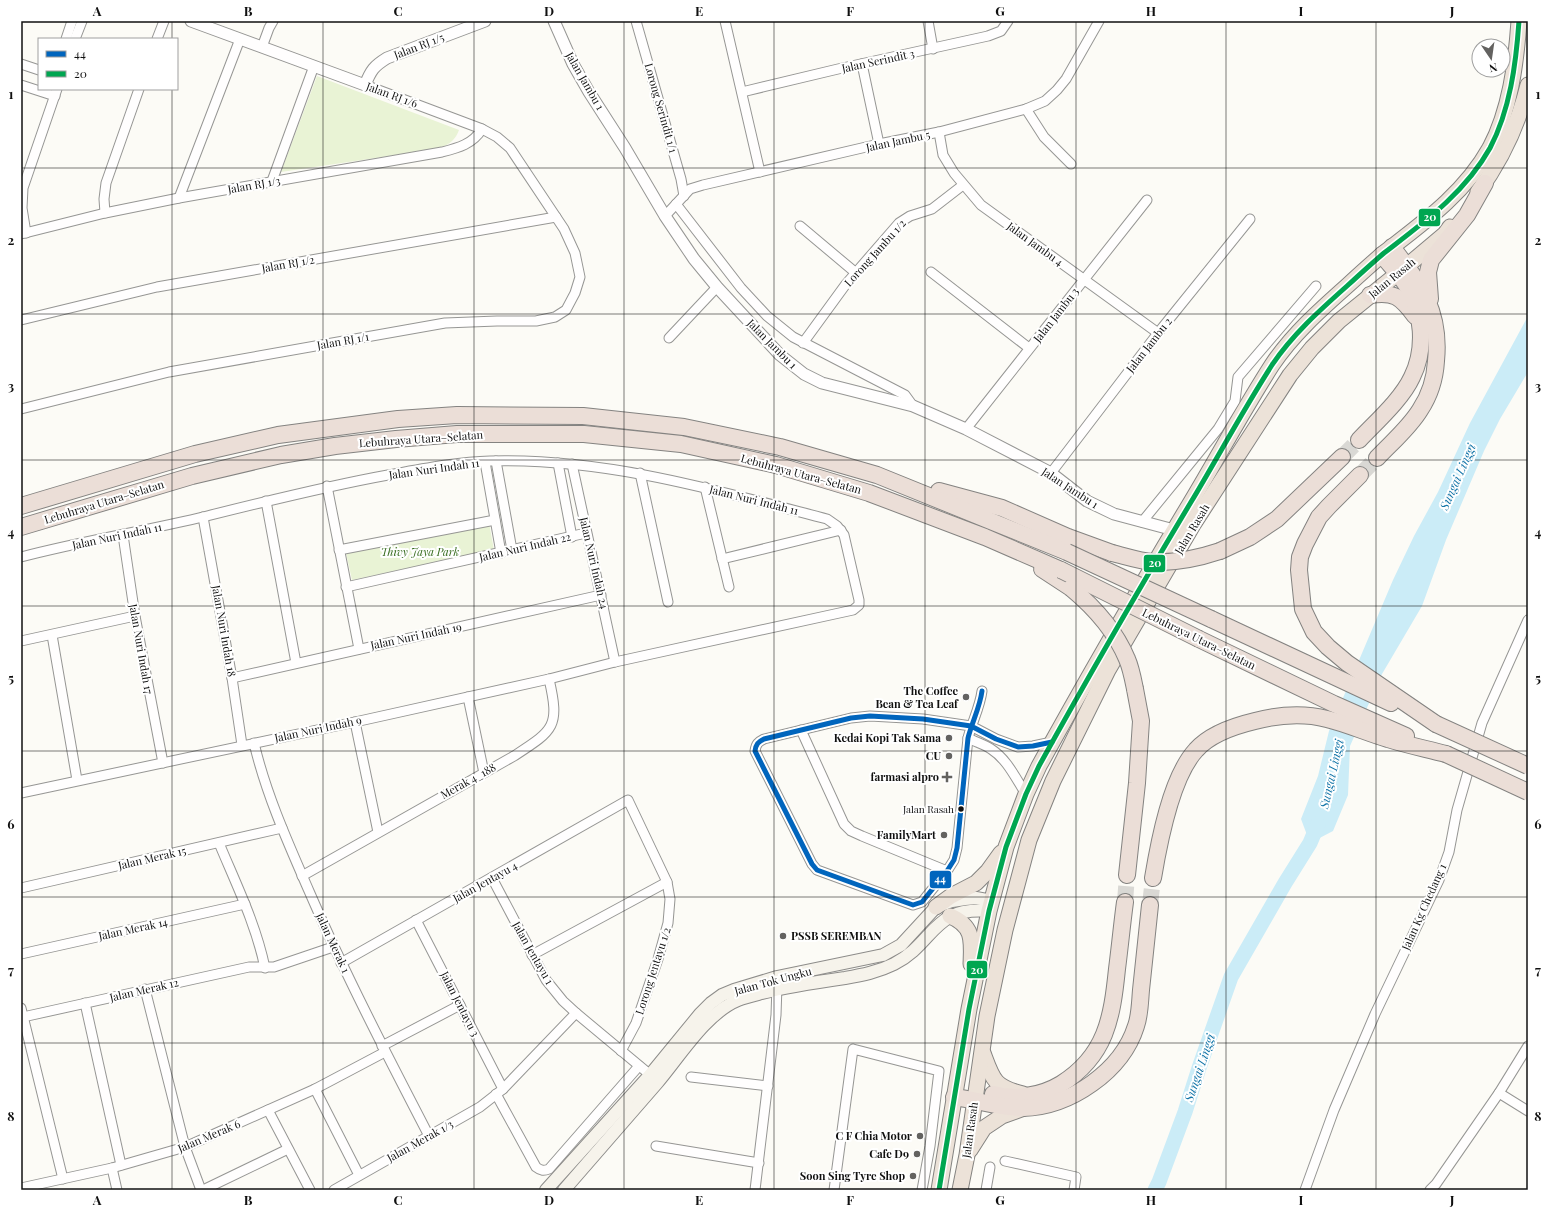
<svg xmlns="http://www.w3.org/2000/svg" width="1549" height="1211" viewBox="0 0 1549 1211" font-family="'Playfair Display',serif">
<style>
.green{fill:#e9f3d5}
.water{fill:#cbecf7}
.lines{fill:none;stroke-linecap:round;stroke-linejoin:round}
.river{stroke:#cbecf7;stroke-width:15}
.motorway-tunnel{stroke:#d9d8d4;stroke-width:16;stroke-dasharray:16 8;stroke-linecap:butt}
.minor-casing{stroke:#969694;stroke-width:11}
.tertiary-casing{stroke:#969694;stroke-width:13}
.secondary-casing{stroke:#8d8c8a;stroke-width:14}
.trunk-casing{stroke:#848381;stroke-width:17}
.motorway-casing{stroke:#848381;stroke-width:18}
.minor{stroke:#fffefe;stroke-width:9}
.tertiary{stroke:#fffefe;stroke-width:11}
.secondary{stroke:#f6f3eb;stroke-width:12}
.trunk{stroke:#ece2d8;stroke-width:15}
.motorway{stroke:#ebded7;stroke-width:16}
.motorway-bridge-casing{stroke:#848381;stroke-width:18;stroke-linecap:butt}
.motorway-bridge{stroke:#ebded7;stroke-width:16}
.bus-1-casing{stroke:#fff;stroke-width:8}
.bus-2-casing{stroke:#fff;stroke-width:8}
.bus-1{stroke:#0065bd;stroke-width:5}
.bus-2{stroke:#00a651;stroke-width:5}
.grid{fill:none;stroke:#101010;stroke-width:1;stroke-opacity:0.55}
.poi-dot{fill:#636260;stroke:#fff;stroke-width:1.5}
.bus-dot{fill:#101010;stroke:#fff;stroke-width:1.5}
.labels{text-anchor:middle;stroke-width:4;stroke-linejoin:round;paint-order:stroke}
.bus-label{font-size:10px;fill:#101010;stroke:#fff;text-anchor:end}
.street-label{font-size:11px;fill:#101010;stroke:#fff}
.park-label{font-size:11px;font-style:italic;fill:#356b1d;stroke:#fff}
.poi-label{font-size:11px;font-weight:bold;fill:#101010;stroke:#fff;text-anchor:end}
.water-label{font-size:12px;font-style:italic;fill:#1375a8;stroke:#fff}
.line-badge{stroke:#fff;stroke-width:1.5}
.badge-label{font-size:11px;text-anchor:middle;font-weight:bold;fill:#fff}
.neatline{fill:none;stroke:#101010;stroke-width:1.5}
.grid-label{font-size:13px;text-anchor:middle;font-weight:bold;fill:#101010}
</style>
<rect width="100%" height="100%" fill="#fcfbf6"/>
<!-- green -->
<g class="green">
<path d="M317,76L459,130C452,148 440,147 423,151L281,172Z"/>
<path d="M489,523L494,550L352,580L346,553Z"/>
</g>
<!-- water -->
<path class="water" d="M1528,316V372L1500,419L1484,451L1446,540L1422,606L1382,674L1350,746L1348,795L1333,831L1310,843L1301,819L1318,776L1329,731L1393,580L1414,536L1438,492L1470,423Z"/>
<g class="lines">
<!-- river -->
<path class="river" d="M1155,1190L1159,1182L1185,1112L1199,1068L1231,977L1285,883L1310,843L1318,824"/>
<!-- motorway-tunnel -->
<g class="motorway-tunnel">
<path d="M1342,457L1359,440"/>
<path d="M1360,475L1377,458"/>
<path d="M1125,902L1127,875"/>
<path d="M1150,905L1153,878"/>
</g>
<!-- minor casing -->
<g class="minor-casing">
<g id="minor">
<path d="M636,21L681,179L684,196"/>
<path d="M725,21L760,172"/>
<path d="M928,21L933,49"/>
<path d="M66,39L72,21"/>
<path d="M75,39L82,21"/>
<path d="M157,39L164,21"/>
<path d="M262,47L269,28L273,21"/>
<path d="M21,64L39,70"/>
<path d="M862,64L879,144"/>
<path d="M21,85L55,96"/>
<path d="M742,92L838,69L988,36L1001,31L1008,21"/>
<path d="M1026,109L1044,137L1071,164"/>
<path d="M939,132L943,155L954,173L981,205L1158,333"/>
<path d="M272,181L314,66"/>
<path d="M179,198L240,39"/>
<path d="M676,204L741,288L767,316L793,337L905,395L913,406"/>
<path d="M105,213L104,199L106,183L139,89"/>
<path d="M665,216L690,189L703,185L879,144L939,132L1026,109L1045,101L1057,90L1066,79L1099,21"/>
<path d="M800,226L856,273"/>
<path d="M26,233L22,208L23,188L57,89"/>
<path d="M21,234L105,213L179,198L442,152C458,148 473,144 482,129"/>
<path d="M931,272L1029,348"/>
<path d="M21,320L157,287L556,217"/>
<path d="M669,338L717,287"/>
<path d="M803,343L846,284L899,223L910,216L932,209L963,185"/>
<path d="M21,409L169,372L445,323L497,321H536L555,317L566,310L575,293L580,277L575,253L564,229L510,148L497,137L482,129L365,85"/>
<path d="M966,429L1147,200"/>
<path d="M496,461L512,550"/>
<path d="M485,462L501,553"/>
<path d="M558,463L572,537"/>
<path d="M572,464L615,662"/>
<path d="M640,473L668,602"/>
<path d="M1051,473L1158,333L1250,219"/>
<path d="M327,486L359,649"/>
<path d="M705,487L729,587"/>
<path d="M266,501L296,663"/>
<path d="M203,517L232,678L242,745"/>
<path d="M1142,522L1218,429L1235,401L1238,377L1316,286"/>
<path d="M123,535L135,616L163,763"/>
<path d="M339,550L495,520"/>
<path d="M21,557C82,541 145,531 207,516C267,501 327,486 388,475C422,469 456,462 490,461C606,458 716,490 827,519L837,526L844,535L859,600V605L853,610L615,662L549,679L355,722L21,793"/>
<path d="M722,559L841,530"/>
<path d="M346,587L586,533"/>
<path d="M52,635L77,780"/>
<path d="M21,641L135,616"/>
<path d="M232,678L601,595"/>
<path d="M982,691C980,707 972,722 968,738L957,848L954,860L947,871L922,902L913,905L817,870L812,864L755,751C756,744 758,742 764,739L851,718L870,716L923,719L971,726L996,739L1018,747L1033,746L1052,742"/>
<path d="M468,697L484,773"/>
<path d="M355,722L378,832"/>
<path d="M801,730L844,824L851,831L862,836L947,871"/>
<path d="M968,738C975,742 984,744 991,749C1007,759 1016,779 1026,794"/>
<path d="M254,743C266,794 288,843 309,891C345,974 387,1055 429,1136"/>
<path d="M219,843C236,884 256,924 265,968"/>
<path d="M302,876L514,756C554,730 560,727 549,679"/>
<path d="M492,878L546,980L563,1001L576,1013L654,1078"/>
<path d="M21,888L282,828"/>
<path d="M416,920L503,1089"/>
<path d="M21,954L245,904"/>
<path d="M532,955L667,882"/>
<path d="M341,963L628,800L667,882L670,899L668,923L658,959L636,1023L621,1051"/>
<path d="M145,989L185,1147L201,1190"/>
<path d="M85,1003L121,1165"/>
<path d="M21,1008L63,1179"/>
<path d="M23,1017L249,967H274L333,947"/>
<path d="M382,1046L460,1005"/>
<path d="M691,1077L768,1086"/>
<path d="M315,1089L359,1175"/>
<path d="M1499,1093L1528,1111"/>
<path d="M496,1094L536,1167C541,1171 544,1171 549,1169L639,1066"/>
<path d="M268,1110L310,1190"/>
<path d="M656,1146L759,1163"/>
<path d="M1005,1161L1076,1177L1074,1190"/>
<path d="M112,1168L117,1190"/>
<path d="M21,1188L112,1168L185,1147L315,1089L385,1052"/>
<path d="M203,1190L288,1149"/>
<path d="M334,1190L480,1107L503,1089L576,1013"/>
<path d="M755,1190L776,1015L777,985"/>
<path d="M834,1190L853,1049L939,1071L930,1146L922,1190"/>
<path d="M986,1190L990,1167"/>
<path d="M1305,1190L1334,1110L1375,1014L1439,880L1449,852L1457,810L1482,723L1528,620"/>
<path d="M1430,1190L1436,1184L1499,1093L1528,1046"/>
</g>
</g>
<!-- tertiary casing -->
<g class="tertiary-casing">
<g id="tertiary">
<path d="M191,21L365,85C371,70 374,66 387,58L485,21"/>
<path d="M554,21L573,64L589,92L625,148L665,216L694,259L717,287L780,355L804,374L822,383L913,406L966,429L1051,473L1087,501L1114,514L1174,530"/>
</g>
</g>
<!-- secondary casing -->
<g class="secondary-casing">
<g id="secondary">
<path d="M546,1190L650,1075L700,1014L711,1003L722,995L734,990L777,977L883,955L901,945L936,907L952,901L965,899L976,898L992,901"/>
<path d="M564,1190C595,1154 626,1119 657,1083C680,1056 706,1013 738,1000C745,997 754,995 762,993C789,986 817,982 845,978C862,975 878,972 894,964C935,943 932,906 989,911"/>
</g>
</g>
<!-- trunk casing -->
<g class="trunk-casing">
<g id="trunk">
<path d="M1478,192C1502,159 1518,126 1528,85"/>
<path d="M936,907L951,896L976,883L988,871L1001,853"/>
<path d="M950,916C974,926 972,941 971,964"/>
<path d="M983,1053C993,1080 994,1087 1023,1094"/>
<path d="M970,1150L984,1128L1002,1116L1024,1108"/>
<path d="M939,1190L969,1009L989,911L1006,847L1026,794L1039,766C1088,677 1139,589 1191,502C1218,457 1243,410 1272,365C1292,335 1320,310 1347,286C1359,275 1371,264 1384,253C1423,223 1465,193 1490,148C1510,110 1516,64 1519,21"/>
<path d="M960,1190L967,1155L987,1016L1005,930L1029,840L1053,781L1108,670L1194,523L1290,375L1312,348L1339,321L1407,266L1445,234L1450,227"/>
</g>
</g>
<!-- motorway casing -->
<g class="motorway-casing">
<g id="motorway">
<path d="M1370,295C1394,291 1401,297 1415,316"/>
<path d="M1430,299L1428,272L1431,260L1467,215L1485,183"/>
<path d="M1359,440C1376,422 1402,399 1412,377C1426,349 1423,312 1407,286C1400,275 1390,265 1382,255"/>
<path d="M1377,458C1392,442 1409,428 1420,410C1430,395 1435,378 1436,361C1441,311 1421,285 1392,247"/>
<path d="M1360,475L1329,506L1319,517L1305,544L1300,557L1299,570L1303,609L1314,632L1328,647L1347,663L1436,724"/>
<path d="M939,491L1002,508L1068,537L1112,553"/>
<path d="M21,506L195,454L278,435L398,419L457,415L583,416L684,427L780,447L877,475L1067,552"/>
<path d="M21,527L192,476L281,455L335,446L396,439L457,434H584L681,444L776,465L869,493L985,537L1061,570"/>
<path d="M1220,551L1250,537L1277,519L1342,457"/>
<path d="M1042,569L1071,588"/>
<path d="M1211,619L1391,703"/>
<path d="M1199,639L1334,704L1406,736"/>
<path d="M1127,875L1137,783L1141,721L1135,689"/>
<path d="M1153,878C1159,842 1171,777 1196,750C1210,734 1234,726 1255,721C1278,715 1304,713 1327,719C1348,724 1367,733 1388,739C1407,745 1427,749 1446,754"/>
<path d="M993,1094C1015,1100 1041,1096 1061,1084C1106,1056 1112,1018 1117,969C1120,946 1122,924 1125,902"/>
<path d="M954,1097C977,1100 1000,1108 1023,1108C1070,1107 1122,1071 1136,1026C1140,1015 1140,1001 1141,990C1144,962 1147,933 1150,905"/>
</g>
</g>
<!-- minor -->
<use href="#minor" class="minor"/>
<!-- tertiary -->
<use href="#tertiary" class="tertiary"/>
<!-- secondary -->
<use href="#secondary" class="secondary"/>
<!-- trunk -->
<use href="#trunk" class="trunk"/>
<!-- motorway -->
<use href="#motorway" class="motorway"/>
<!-- motorway-bridge casing -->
<g class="motorway-bridge-casing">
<g id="motorway-bridge">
<path d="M1067,552L1211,619"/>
<path d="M1112,553C1125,556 1139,561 1153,562C1176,563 1199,558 1220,551"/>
<path d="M1061,570L1199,639"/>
<path d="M1071,588C1094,607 1115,630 1127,659C1131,668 1133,679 1135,689"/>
<path d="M1436,724L1528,766"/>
<path d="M1446,754L1528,792"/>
</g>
</g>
<!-- motorway-bridge -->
<use href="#motorway-bridge" class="motorway-bridge"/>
<!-- bus-1 casing -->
<g class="bus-1-casing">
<path id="bus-1" d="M982,691C980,707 972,722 968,738L957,848L954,860L947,871L922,902L913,905L817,870L812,864L755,751C756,744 758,742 764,739L851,718L870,716L923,719L971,726L996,739L1018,747L1033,746L1052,742"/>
</g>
<!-- bus-2 casing -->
<g class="bus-2-casing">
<path id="bus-2" d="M939,1190L969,1009L989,911L1006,847L1026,794L1039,766C1088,677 1139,589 1191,502C1218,457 1243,410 1272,365C1292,335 1320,310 1347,286C1359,275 1371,264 1384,253C1423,223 1465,193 1490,148C1510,110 1516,64 1519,21"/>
</g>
<!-- bus-1 -->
<use href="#bus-1" class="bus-1"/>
<!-- bus-2 -->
<use href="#bus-2" class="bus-2"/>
</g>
<!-- grid -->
<path class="grid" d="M172,21V39M323,21V1190M474,21V1190M624,21V1190M774,21V1190M925,21V1190M1076,21V1190M1226,21V1190M1376,21V1190M172,89V1190M21,168H1528M21,314H1528M21,460H1528M21,606H1528M21,751H1528M21,897H1528M21,1043H1528"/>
<!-- markers -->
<g class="poi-dot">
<circle cx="966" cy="697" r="4"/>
<circle cx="949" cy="738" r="4"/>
<circle cx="949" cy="756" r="4"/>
<path d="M945 771h4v4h4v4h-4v4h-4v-4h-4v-4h4z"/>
<circle cx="944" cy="835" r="4"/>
<circle cx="783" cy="936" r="4"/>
<circle cx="920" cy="1136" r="4"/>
<circle cx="917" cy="1154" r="4"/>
<circle cx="913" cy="1176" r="4"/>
</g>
<circle class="bus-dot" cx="961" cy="809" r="3.5"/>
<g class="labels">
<!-- bus labels -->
<g class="bus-label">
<text x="954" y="813">Jalan Rasah</text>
</g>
<!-- street labels -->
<g class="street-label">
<text transform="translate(419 46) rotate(-21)" y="4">Jalan RJ 1/5</text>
<text transform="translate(878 61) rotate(-12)" y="4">Jalan Serindit 3</text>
<text transform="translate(585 81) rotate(60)" y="4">Jalan Jambu 1</text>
<text transform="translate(392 95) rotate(20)" y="4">Jalan RJ 1/6</text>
<text transform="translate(661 108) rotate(74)" y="4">Lorong Serindit 1/1</text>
<text transform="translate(898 141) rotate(-12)" y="4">Jalan Jambu 5</text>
<text transform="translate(254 185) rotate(-10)" y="4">Jalan RJ 1/3</text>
<text transform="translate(1035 244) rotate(36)" y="4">Jalan Jambu 4</text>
<text transform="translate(875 253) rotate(-48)" y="4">Lorong Jambu 1/2</text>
<text transform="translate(288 264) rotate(-10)" y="4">Jalan RJ 1/2</text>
<text transform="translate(1392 278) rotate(-39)" y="4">Jalan Rasah</text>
<text transform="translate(1056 315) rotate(-52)" y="4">Jalan Jambu 3</text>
<text transform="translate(343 341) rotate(-10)" y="4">Jalan RJ 1/1</text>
<text transform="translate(772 344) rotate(45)" y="4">Jalan Jambu 1</text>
<text transform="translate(1149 345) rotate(-52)" y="4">Jalan Jambu 2</text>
<text transform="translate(421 439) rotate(-4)" y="4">Lebuhraya Utara–Selatan</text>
<text transform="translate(434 469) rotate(-8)" y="4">Jalan Nuri Indah 11</text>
<text transform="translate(801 474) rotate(15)" y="4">Lebuhraya Utara–Selatan</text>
<text transform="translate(1070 488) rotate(33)" y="4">Jalan Jambu 1</text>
<text transform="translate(754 500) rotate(14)" y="4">Jalan Nuri Indah 11</text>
<text transform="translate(104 502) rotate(-17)" y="4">Lebuhraya Utara–Selatan</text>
<text transform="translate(1192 529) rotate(-59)" y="4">Jalan Rasah</text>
<text transform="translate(117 536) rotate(-12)" y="4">Jalan Nuri Indah 11</text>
<text transform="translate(525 547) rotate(-13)" y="4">Jalan Nuri Indah 22</text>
<text transform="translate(594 563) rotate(77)" y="4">Jalan Nuri Indah 24</text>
<text transform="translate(224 631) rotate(80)" y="4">Jalan Nuri Indah 18</text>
<text transform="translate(416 636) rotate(-12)" y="4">Jalan Nuri Indah 19</text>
<text transform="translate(1199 639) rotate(26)" y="4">Lebuhraya Utara–Selatan</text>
<text transform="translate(141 649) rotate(80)" y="4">Jalan Nuri Indah 17</text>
<text transform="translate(318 729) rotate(-12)" y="4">Jalan Nuri Indah 9</text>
<text transform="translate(468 781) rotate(-29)" y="4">Merak 4_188</text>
<text transform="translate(152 858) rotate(-13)" y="4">Jalan Merak 15</text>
<text transform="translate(485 882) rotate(-29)" y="4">Jalan Jentayu 4</text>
<text transform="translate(1424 907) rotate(-66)" y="4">Jalan Kg Chedang 1</text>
<text transform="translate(133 929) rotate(-12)" y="4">Jalan Merak 14</text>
<text transform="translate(333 943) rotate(65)" y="4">Jalan Merak 1</text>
<text transform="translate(533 953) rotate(60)" y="4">Jalan Jentayu 1</text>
<text transform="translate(653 971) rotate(-72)" y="4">Lorong Jentayu 1/2</text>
<text transform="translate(773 981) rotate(-15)" y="4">Jalan Tok Ungku</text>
<text transform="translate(144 990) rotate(-13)" y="4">Jalan Merak 12</text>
<text transform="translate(460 1004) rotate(63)" y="4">Jalan Jentayu 3</text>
<text transform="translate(970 1130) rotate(-82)" y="4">Jalan Rasah</text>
<text transform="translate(209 1136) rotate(-23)" y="4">Jalan Merak 6</text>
<text transform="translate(420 1141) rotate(-29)" y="4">Jalan Merak 1/3</text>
</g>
<!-- park labels -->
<g class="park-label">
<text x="420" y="556">Thivy Jaya Park</text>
</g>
<!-- poi labels -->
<g class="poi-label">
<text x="958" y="695">The Coffee<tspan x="958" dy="13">Bean &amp; Tea Leaf</tspan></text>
<text x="941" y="742">Kedai Kopi Tak Sama</text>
<text x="941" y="760">CU</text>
<text x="939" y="781">farmasi alpro</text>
<text x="936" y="839">FamilyMart</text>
<text x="791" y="940" text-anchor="start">PSSB SEREMBAN</text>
<text x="912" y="1140">C F Chia Motor</text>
<text x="909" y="1158">Cafe D9</text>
<text x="905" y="1180">Soon Sing Tyre Shop</text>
</g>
<!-- water labels -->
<g class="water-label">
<text transform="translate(1458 477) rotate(-66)" y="4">Sungai Linggi</text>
<text transform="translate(1332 774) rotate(-77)" y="4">Sungai Linggi</text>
<text transform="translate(1200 1068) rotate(-71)" y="4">Sungai Linggi</text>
</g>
</g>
<g class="line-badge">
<rect x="1418" y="208" width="23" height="19" rx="4" fill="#00a651"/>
<rect x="1143" y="554" width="23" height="19" rx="4" fill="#00a651"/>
<rect x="929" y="870" width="23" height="19" rx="4" fill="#0065bd"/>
<rect x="966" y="960" width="22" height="19" rx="4" fill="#00a651"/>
</g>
<g class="badge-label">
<text x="1430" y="221">20</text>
<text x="1155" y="567">20</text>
<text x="940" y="883">44</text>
<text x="977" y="974">20</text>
</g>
<!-- border -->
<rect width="1549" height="1211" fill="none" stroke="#ffffff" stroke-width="44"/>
<!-- legend -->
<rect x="38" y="38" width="140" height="52" fill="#ffffff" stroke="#9f9f9f"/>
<rect x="46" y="51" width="20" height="6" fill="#0065bd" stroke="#9f9f9f"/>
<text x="74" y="58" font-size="12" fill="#101010">44</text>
<rect x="46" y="71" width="20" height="6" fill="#00a651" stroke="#9f9f9f"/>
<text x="74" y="78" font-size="12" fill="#101010">20</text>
<!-- north arrow -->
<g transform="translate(1491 58) rotate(167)"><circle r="19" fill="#ffffff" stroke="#9f9f9f"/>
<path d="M0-3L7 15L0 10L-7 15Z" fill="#636260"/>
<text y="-6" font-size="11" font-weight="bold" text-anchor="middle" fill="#101010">N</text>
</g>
<rect x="22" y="22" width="1505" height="1167" class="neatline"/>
<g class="grid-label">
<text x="97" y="16">A</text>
<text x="248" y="16">B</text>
<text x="398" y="16">C</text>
<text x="549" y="16">D</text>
<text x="699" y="16">E</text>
<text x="850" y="16">F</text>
<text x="1000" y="16">G</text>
<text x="1151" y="16">H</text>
<text x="1301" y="16">I</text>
<text x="1452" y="16">J</text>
<text x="11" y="99">1</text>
<text x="1538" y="99">1</text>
<text x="11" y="245">2</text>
<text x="1538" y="245">2</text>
<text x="11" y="391">3</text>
<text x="1538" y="391">3</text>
<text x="11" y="537">4</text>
<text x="1538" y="537">4</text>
<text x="11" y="683">5</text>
<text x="1538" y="683">5</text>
<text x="11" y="829">6</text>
<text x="1538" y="829">6</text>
<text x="11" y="975">7</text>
<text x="1538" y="975">7</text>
<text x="11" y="1121">8</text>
<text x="1538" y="1121">8</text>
<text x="97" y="1205">A</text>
<text x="248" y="1205">B</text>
<text x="398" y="1205">C</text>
<text x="549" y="1205">D</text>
<text x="699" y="1205">E</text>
<text x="850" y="1205">F</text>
<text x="1000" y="1205">G</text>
<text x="1151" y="1205">H</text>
<text x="1301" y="1205">I</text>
<text x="1452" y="1205">J</text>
</g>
</svg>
